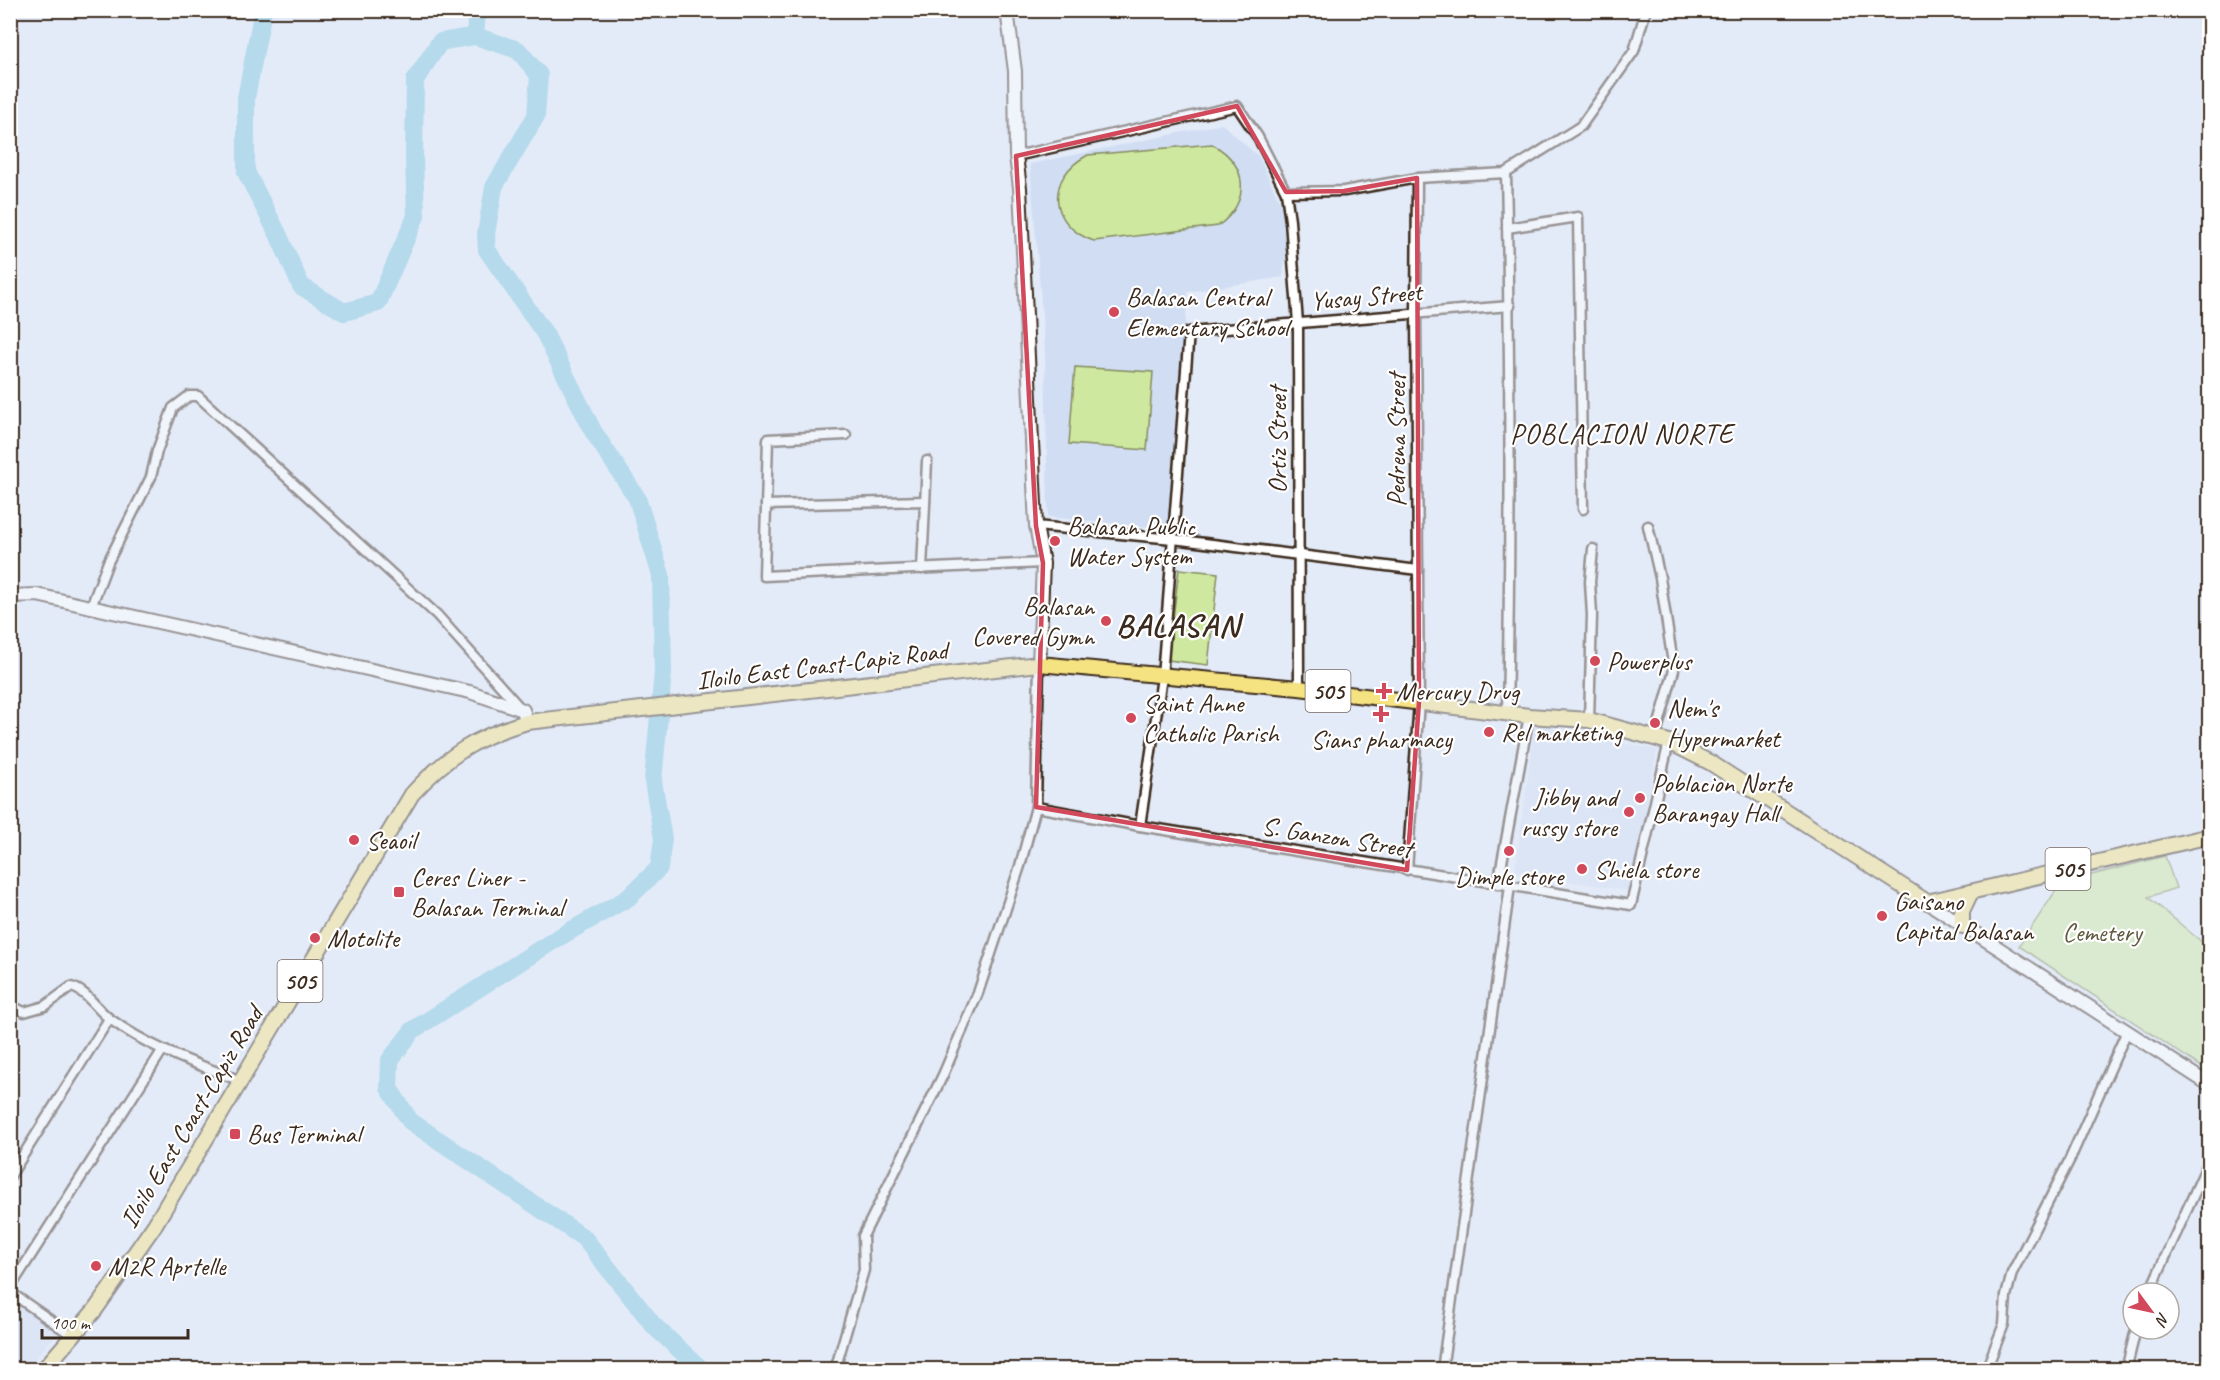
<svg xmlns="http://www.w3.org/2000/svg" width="2220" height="1380" viewBox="0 0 2220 1380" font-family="Caveat,sans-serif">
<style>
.built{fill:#d0ddf3}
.green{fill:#cee99f;stroke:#848a5e;stroke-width:1.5}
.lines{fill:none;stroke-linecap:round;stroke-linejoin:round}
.river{stroke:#7cc5dc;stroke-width:18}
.street-casing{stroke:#3b2a1e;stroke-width:13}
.secondary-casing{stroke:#3b2a1e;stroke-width:16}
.primary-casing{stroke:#3b2a1e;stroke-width:18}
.street{stroke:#fff;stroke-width:8}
.secondary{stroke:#fff;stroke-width:12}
.primary{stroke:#f5e382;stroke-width:14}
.marked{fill:none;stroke:#d1495b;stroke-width:4.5;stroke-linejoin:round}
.poi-dot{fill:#d1495b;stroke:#fff;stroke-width:2}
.labels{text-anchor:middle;stroke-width:4.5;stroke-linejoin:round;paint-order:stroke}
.shield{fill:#fff;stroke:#766a62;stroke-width:1.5}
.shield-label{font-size:24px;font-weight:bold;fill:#3b2a1e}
.street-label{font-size:26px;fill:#3b2a1e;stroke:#fff}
.poi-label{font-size:26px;fill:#3b2a1e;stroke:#fff;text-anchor:start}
.park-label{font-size:26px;fill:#605a3e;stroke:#fff}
.quarter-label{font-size:28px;letter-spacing:1.5px;fill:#3b2a1e;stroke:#fff}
.district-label{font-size:32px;font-weight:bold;letter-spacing:1.5px;fill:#3b2a1e;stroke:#fff}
</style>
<rect width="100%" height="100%" fill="#e3ebf8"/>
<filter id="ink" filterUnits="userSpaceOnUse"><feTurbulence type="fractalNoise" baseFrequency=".0167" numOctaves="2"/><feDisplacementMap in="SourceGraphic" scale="12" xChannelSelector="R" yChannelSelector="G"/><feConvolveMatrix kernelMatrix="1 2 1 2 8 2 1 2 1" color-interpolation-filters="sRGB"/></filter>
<g filter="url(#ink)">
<!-- built -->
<g class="built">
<path d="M1222,124L1258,156L1289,221L1283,277L1188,292L1168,529L1048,517L1045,351L1030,164Z"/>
<path d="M1535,725L1657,750L1630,891L1515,872Z"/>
<path d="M11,1300L58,1332L26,1369H11Z"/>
</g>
<!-- green -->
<g class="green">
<path d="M1212,144C1249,165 1251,201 1218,226L1094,241C1048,225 1045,177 1088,155Z"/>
<path d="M1075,367L1153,372L1147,450L1069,444Z"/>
<path d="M1179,569L1218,573L1208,665L1168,660Z"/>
<path d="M2165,856L2176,888L2148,897L2209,948V1072L2019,946L2061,883Z"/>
</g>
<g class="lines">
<!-- river -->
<g class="river">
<path d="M263,10L246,98V172L278,234L301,286L344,312L378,303L416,216L414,159L415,80L440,42L475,36L518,50L539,75L536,116L494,187L486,234L487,250L545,334L593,431L637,498L661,575L663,672L653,781L663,839L659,868L628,898L556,939L413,1030L390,1060L389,1088L410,1121L584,1238L655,1327L702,1370"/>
<path d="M475,36L477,10"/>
</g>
<!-- street casing -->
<g class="street-casing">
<g id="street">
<path d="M1016,156L1237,106L1258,137L1286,192L1290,221L1298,323L1299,688"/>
<path d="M1506,173C1510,353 1511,533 1507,713"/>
<path d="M1286,192L1344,191L1417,178L1506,173L1581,126L1634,51L1646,10"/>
<path d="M1507,228L1578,217L1583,509"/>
<path d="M846,435L768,439L764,576L1043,563"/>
<path d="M766,505L925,501"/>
<path d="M1036,526L1173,539L1418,570"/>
<path d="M1648,526L1660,578L1674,670L1655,738"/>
<path d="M922,569L927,461"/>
<path d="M91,607L108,562L151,477L157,451L173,408L189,396H198L437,615L521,709"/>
<path d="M1589,720L1592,615L1590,582L1593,549"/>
<path d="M1036,807L1140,826L1631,905L1669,742"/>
<path d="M1140,826L1162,677L1189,332L1510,306"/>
<path d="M1407,870L1419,702L1416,314L1417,178"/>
<path d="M1498,884L1529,716"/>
<path d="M10,1005L24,1012L45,1006L71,987C86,990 97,1010 110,1019C151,1049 195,1063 241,1081"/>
<path d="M10,1176L109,1019"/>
<path d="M10,1288L162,1051"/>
<path d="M10,1292L73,1336"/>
<path d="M2149,1293L2210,1159"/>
<path d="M835,1370L864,1270L863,1236L943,1075L978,993L1020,866L1036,807L1039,664"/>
<path d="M1442,1370L1510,886"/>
<path d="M1986,1370L2004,1324L2006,1296L2012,1273L2070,1159L2127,1031"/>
<path d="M2126,1370L2136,1329"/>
</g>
</g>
<!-- secondary casing -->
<g class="secondary-casing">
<g id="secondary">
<path d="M1007,10L1015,71L1016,156L1020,188L1036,526L1043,563L1039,664"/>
<path d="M10,596L37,595L470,692L523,710L527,722"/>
<path d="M1927,902L2210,1085"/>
</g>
</g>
<!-- primary casing -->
<g class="primary-casing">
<g id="primary">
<path d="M1962,926V911L1971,892"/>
<path d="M43,1370L95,1310L154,1226L412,794C447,756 477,736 527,722L1039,664L1299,688L1529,716L1589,720L1669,742L1711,763L1927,902L2210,836"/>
</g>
</g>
<!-- street -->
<use href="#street" class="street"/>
<!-- secondary -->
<use href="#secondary" class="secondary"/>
<!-- primary -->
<use href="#primary" class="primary"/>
</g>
</g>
<!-- marked area -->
<path d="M0 0H2220V1380H0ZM1237,106L1286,192L1344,191L1417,178L1419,702L1407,870L1036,807L1043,563L1036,526L1016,156Z" fill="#e3ebf8" fill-opacity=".55" fill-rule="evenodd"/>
<path class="marked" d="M1237,106L1286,192L1344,191L1417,178L1419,702L1407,870L1036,807L1043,563L1036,526L1016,156Z"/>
<!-- markers -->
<g class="poi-dot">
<circle cx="1114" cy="312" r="6"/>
<circle cx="1055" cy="541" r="6"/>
<circle cx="1106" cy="621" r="6"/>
<circle cx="1595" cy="661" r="6"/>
<path d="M1381 682h6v6h6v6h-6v6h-6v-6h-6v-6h6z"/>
<path d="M1378 705h6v6h6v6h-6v6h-6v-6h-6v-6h6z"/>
<circle cx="1131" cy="718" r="6"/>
<circle cx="1655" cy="723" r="6"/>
<circle cx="1489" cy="732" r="6"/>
<circle cx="1640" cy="798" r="6"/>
<circle cx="1629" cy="812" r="6"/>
<circle cx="354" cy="840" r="6"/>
<circle cx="1509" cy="851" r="6"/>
<circle cx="1582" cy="869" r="6"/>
<rect x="393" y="886" width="12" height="12" rx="3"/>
<circle cx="1882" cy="916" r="6"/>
<circle cx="315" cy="938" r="6"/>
<rect x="229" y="1128" width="12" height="12" rx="3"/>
<circle cx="96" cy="1266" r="6"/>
</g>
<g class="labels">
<!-- shield labels -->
<g class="shield">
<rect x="1305.5" y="670" width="45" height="42" rx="4.5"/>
<rect x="2045.5" y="848" width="45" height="42" rx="4.5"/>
<rect x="277.5" y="960" width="45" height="42" rx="4.5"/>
</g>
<g class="shield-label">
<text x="1328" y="699">505</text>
<text x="2068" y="877">505</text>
<text x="300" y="989">505</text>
</g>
<!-- street labels -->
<g class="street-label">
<text transform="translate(1366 296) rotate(-5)" y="9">Yusay Street</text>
<text transform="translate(1277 440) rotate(-90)" y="9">Ortiz Street</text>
<text transform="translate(1396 440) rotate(-90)" y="9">Pedrena Street</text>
<text transform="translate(822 665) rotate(-7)" y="9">Iloilo East Coast-Capiz Road</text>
<text transform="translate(1337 837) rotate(9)" y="9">S. Ganzon Street</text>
<text transform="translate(191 1117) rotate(-59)" y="9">Iloilo East Coast-Capiz Road</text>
</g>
<!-- poi labels -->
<g class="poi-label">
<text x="1126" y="306">Balasan Central<tspan x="1126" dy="30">Elementary School</tspan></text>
<text x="1067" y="535">Balasan Public<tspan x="1067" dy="30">Water System</tspan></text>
<text x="1094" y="615" text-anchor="end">Balasan<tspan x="1094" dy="30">Covered Gymn</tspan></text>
<text x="1607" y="670">Powerplus</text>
<text x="1396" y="700">Mercury Drug</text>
<text x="1143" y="712">Saint Anne<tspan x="1143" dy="30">Catholic Parish</tspan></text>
<text x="1667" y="717">Nem's<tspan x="1667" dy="30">Hypermarket</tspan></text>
<text x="1501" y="741">Rel marketing</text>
<text x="1381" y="748" text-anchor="middle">Sians pharmacy</text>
<text x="1652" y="792">Poblacion Norte<tspan x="1652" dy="30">Barangay Hall</tspan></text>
<text x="1617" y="806" text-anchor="end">Jibby and<tspan x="1617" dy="30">russy store</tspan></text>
<text x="366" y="849">Seaoil</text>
<text x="1594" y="878">Shiela store</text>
<text x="1509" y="885" text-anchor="middle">Dimple store</text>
<text x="411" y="886">Ceres Liner -<tspan x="411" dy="30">Balasan Terminal</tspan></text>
<text x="1894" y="910">Gaisano<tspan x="1894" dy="30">Capital Balasan</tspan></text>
<text x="327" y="947">Motolite</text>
<text x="247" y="1143">Bus Terminal</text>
<text x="108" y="1275">M2R Aprtelle</text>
</g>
<!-- park labels -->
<g class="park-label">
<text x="2102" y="941">Cemetery</text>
</g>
<!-- quarter labels -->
<g class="quarter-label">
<text x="1622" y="443">POBLACION NORTE</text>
</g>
<!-- district labels -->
<g class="district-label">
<text x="1178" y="636">BALASAN</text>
</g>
</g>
<!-- margin -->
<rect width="2220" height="1380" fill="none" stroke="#fff" stroke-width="36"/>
<rect x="18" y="18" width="2184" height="1344" fill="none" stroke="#3b2a1e" stroke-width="2" filter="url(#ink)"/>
<!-- north arrow -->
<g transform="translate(2151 1311) rotate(123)"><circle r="28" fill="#ffffff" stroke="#b1aaa5" stroke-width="1.5"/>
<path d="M0-4.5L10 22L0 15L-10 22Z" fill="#d1495b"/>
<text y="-9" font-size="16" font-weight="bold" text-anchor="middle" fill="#3b2a1e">N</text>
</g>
<!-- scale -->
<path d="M42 1329v9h146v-9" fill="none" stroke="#3b2a1e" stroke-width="3"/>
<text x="51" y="1329" font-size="18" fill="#3b2a1e" stroke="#ffffff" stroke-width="4.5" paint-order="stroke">100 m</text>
</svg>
